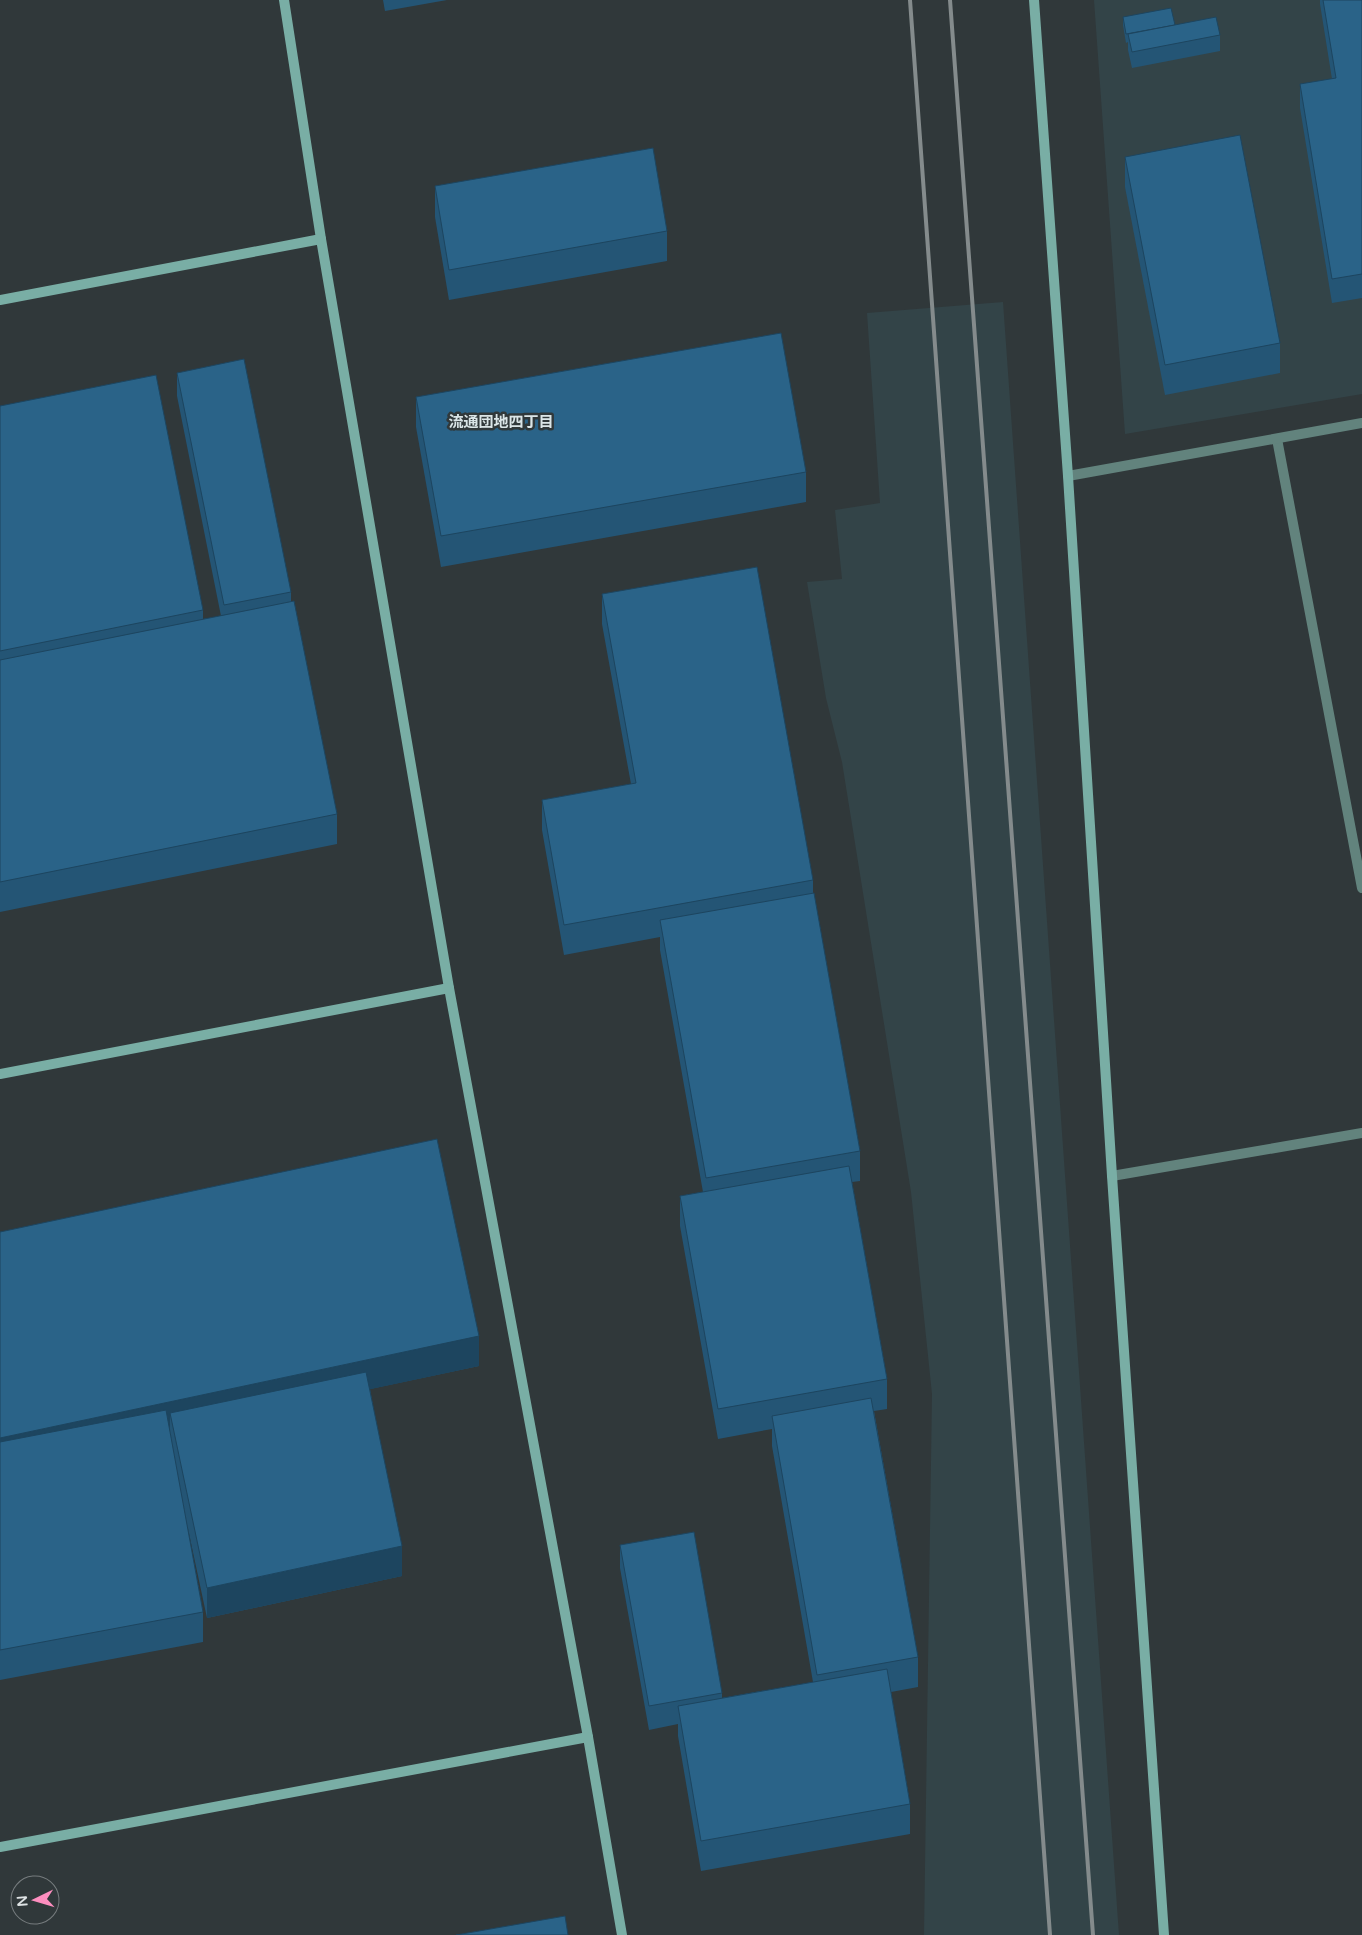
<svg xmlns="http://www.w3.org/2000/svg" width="1362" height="1935" viewBox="0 0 1362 1935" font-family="'Varela Round','Noto Sans JP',sans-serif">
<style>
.built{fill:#334448}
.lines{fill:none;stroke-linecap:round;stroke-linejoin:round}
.street{stroke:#62837d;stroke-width:10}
.secondary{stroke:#79aea5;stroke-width:10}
.rail{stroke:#848b8c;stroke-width:4}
.wall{fill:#245575}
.shaded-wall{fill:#1d455f}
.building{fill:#2a6388;stroke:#1d455f}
.labels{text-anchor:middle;stroke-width:5;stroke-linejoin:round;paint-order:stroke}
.neighbourhood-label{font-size:15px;font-weight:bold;fill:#dae5e7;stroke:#30383a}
</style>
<rect width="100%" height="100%" fill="#30383a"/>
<!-- built -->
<g class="built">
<path d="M1094,0H1362V394L1125,434Z"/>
<path d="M1003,302L1119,1935H924L932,1394L911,1192L842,762L826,698L807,582L842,579L835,510L880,503L867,313Z"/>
</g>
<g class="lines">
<!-- street -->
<g class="street">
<path d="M1277,439L1362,888"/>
<path d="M1068,476L1362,423"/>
<path d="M1112,1176L1362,1133"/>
</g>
<!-- secondary -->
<g class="secondary">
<path d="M284,0L321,239L449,988L588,1737L622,1935"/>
<path d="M1034,0L1068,476L1112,1176L1164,1935"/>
<path d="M0,300L321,239"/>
<path d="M0,1074L449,988"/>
<path d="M0,1847L588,1737"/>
</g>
<!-- rail -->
<g class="rail">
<path d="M910,0L1050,1935"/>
<path d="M950,0L1093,1935"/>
</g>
</g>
<!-- wall -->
<g class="wall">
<path d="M383,0H447L385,11Z"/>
<path d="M1320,0H1362V298L1332,303L1300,108V84L1332,79L1320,4Z"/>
<path d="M1123,17L1175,25L1220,35V51L1132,68L1128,50V42L1126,43L1123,25Z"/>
<path d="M1125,157L1280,343V373L1165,395L1125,187Z"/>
<path d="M435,186L667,231V261L449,300L435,217Z"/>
<path d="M177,373L291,592V602L337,814V844L0,912V406L203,610V619L221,616L177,396Z"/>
<path d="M416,397L806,472V502L441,567L416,427Z"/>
<path d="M602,594L813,880V893L860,1151V1181L852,1182L887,1379V1409L874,1411L918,1657V1687L891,1692L910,1804V1834L701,1871L678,1736V1724L649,1730L620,1568V1545L722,1693V1698L813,1682L772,1446V1429L718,1439L680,1226V1196L703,1192L660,950V937L564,955L542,830V800L631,784L602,624Z"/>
<path d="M0,1232L479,1366L370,1389L402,1576L207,1618L187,1524L203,1612V1642L0,1680Z"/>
</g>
<!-- shaded-wall -->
<g class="shaded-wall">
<path d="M479,1336V1366L174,1431L170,1413V1432L0,1468V1438Z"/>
<path d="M402,1546V1576L207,1618V1588Z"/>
</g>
<!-- building -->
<g class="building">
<path d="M1323,0H1362V274L1332,279L1300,84L1336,78Z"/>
<path d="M1171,8L1175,25L1126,34L1123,17Z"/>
<path d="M1216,17L1220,35L1132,52L1128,34Z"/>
<path d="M1240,135L1280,343L1165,365L1125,157Z"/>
<path d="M653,148L667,231L449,270L435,186Z"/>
<path d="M781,333L806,472L441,536L416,397Z"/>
<path d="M244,359L291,592L224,605L177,373Z"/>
<path d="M156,375L203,610L0,651V406Z"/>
<path d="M757,567L813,880L564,925L542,800L636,783L602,594Z"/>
<path d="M294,601L337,814L0,882V660Z"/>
<path d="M814,893L860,1151L706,1178L660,920Z"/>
<path d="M437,1139L479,1336L0,1438V1232Z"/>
<path d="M849,1166L887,1379L718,1409L680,1196Z"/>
<path d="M366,1372L402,1546L207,1588L170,1413Z"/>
<path d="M871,1398L918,1657L817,1675L772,1416Z"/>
<path d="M166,1410L203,1612L0,1650V1442Z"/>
<path d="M694,1532L722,1693L649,1706L620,1545Z"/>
<path d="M887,1669L910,1804L701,1841L678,1706Z"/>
<path d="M565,1916L568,1935H456Z"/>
</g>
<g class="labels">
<!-- neighbourhood labels -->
<g class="neighbourhood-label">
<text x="501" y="427">流通団地四丁目</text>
</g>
</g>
<!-- north arrow -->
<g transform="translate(35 1900) rotate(265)"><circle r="24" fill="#30383a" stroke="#767c7e"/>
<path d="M0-4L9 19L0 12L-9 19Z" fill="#fd8ebf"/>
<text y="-8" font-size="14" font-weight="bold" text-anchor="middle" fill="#dee3e4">N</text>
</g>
</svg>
